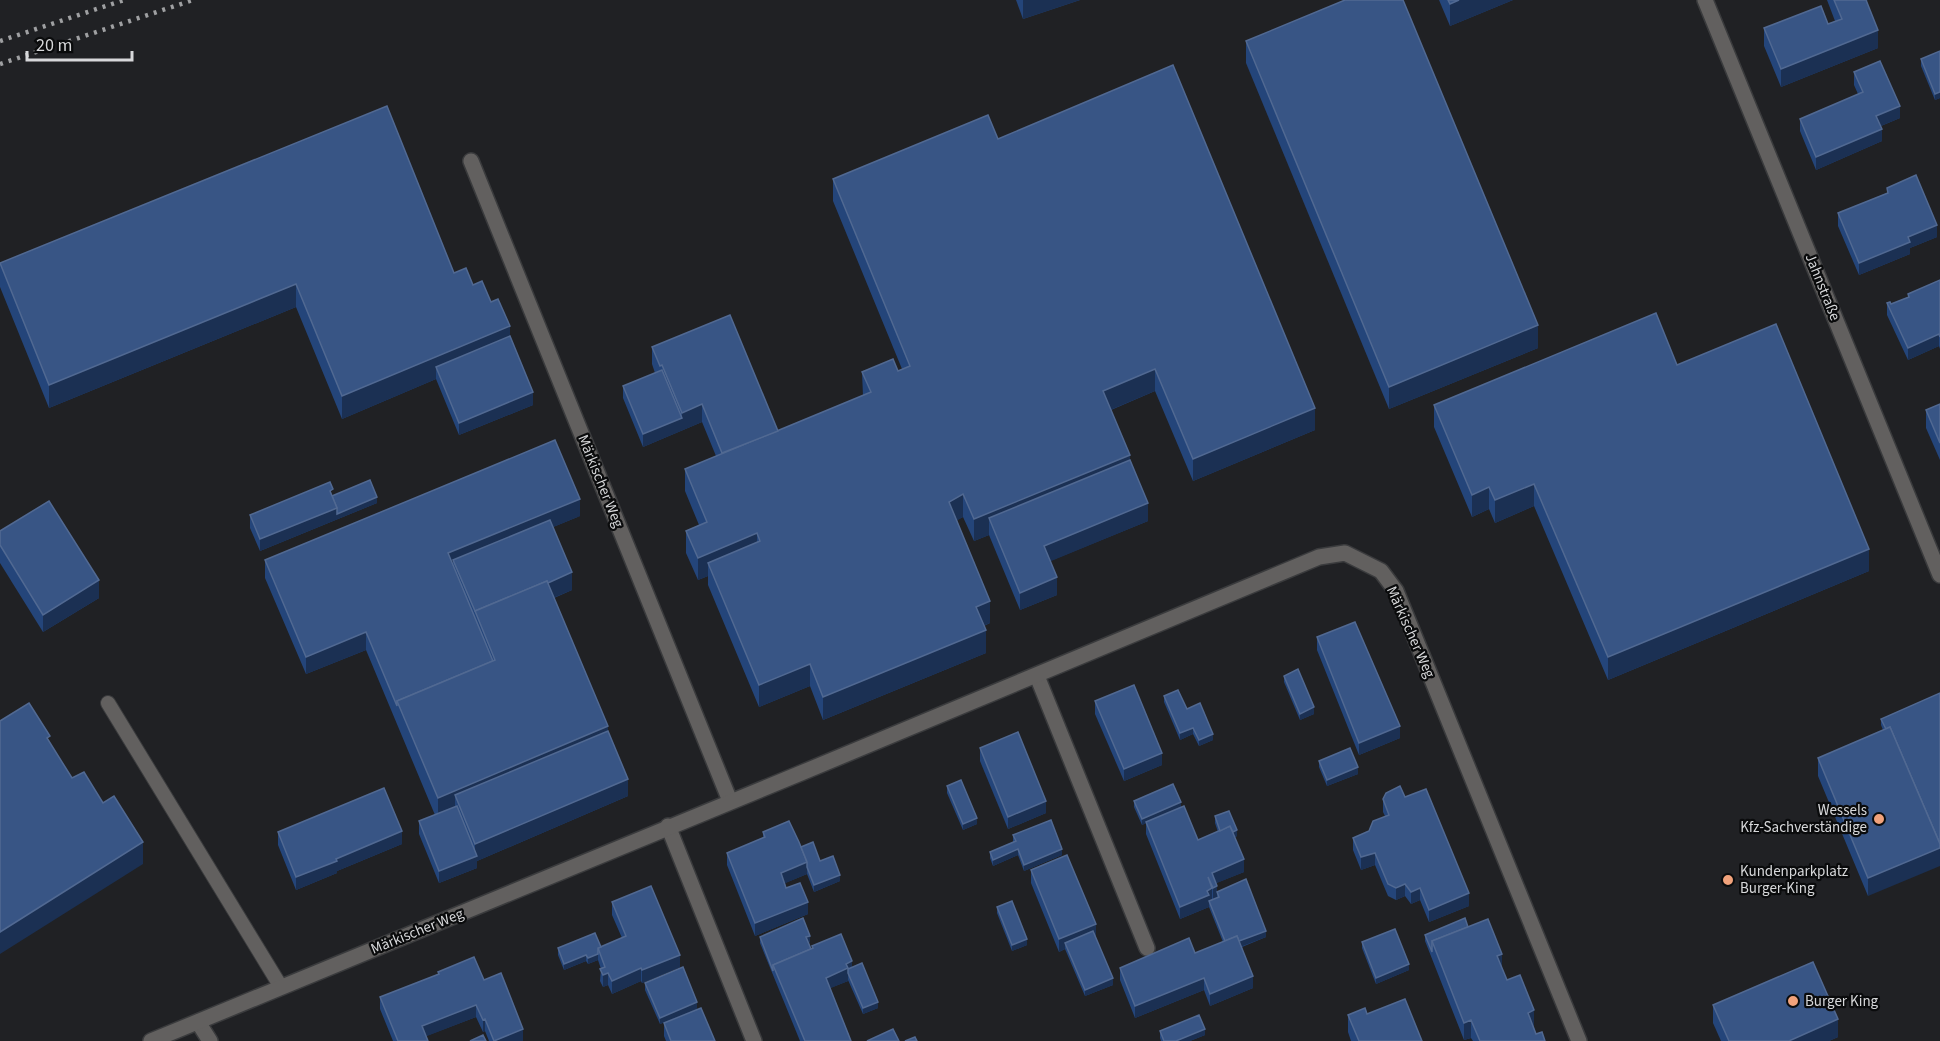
<svg xmlns="http://www.w3.org/2000/svg" width="1940" height="1041" viewBox="0 0 1940 1041" font-family="'Source Sans 3',sans-serif">
<style>
.lines{fill:none;stroke-linecap:round;stroke-linejoin:round}
.lane-casing{stroke:#3a3b3d;stroke-width:16}
.street-casing{stroke:#3a3b3d;stroke-width:18}
.lane{stroke:#62605f;stroke-width:14}
.street{stroke:#62605f;stroke-width:15}
.rail{stroke:#9fa0a2;stroke-width:4.5;stroke-dasharray:3 6;stroke-linecap:butt}
.wall{fill:#24457a}
.shaded-wall{fill:#1b3053}
.building{fill:#385585;stroke:#516992;stroke-width:1.5}
.poi-dot{fill:#f1a27b;stroke:#0a0b0c;stroke-width:2}
.labels{text-anchor:middle;stroke-width:4.5;stroke-linejoin:round;paint-order:stroke}
.street-label{font-size:15px;fill:#d7d8da;stroke:#0a0b0c}
.poi-label{font-size:15px;fill:#d7d8da;stroke:#0a0b0c;text-anchor:start}
</style>
<rect width="100%" height="100%" fill="#202124"/>
<g class="lines">
<!-- lane casing -->
<g class="lane-casing">
<path id="lane" d="M108,703L281,987"/>
</g>
<!-- street casing -->
<g class="street-casing">
<g id="street">
<path d="M1705,0L1940,575"/>
<path d="M471,161L730,801"/>
<path d="M1037,676L1147,948"/>
<path d="M668,826L754,1041"/>
<path d="M198,1022L210,1041"/>
<path d="M151,1041C540,880 931,721 1319,557L1345,553L1381,571L1396,591L1579,1041"/>
</g>
</g>
<!-- lane -->
<use href="#lane" class="lane"/>
<!-- street -->
<use href="#street" class="street"/>
<!-- rail -->
<g class="rail">
<path d="M0,41L124,0"/>
<path d="M0,64L193,0"/>
</g>
</g>
<!-- wall -->
<g class="wall">
<path d="M1016,0H1080L1023,19Z"/>
<path d="M1439,0H1513L1450,26Z"/>
<path d="M1827,0H1868L1866,1L1878,48L1781,87L1764,46V28L1828,24L1835,21Z"/>
<path d="M1246,41L1538,348L1389,409L1246,63Z"/>
<path d="M1940,51V98L1935,100L1921,66V59Z"/>
<path d="M1854,72L1900,118L1881,126L1882,141L1816,170L1800,131V119L1858,94L1854,85Z"/>
<path d="M998,139L1315,430L1193,481L1155,391L1111,410L1130,460L1148,521L1050,561L1057,595L1020,610L989,535L974,541L963,517L957,520L990,623L984,626L986,653L823,720L810,686L759,707L708,585V576L698,580L686,553V531L699,525L685,491V469L716,456L702,422L643,447L623,398V386L655,373L652,364V347L778,431L863,396L862,372L898,371L902,369L833,201V179Z"/>
<path d="M1887,188L1937,237L1910,248V254L1859,275L1838,226V213L1887,193Z"/>
<path d="M0,263L454,273L473,285L491,302L510,336L533,405L459,435L436,379L342,419L296,307L49,408L0,287Z"/>
<path d="M1940,280V349L1939,346L1908,360L1887,315V303L1891,304L1908,297V294Z"/>
<path d="M1677,365L1869,571L1608,680L1534,506L1495,523L1489,509L1472,517L1434,427V405Z"/>
<path d="M1940,404V460L1926,428V410Z"/>
<path d="M333,495L377,503L260,551L250,528V515Z"/>
<path d="M580,516L553,527L572,590L554,598L608,731L628,796L477,861V868L439,883L419,834V821L435,815L366,650L306,674L265,578V560Z"/>
<path d="M0,531L99,598L43,632L0,563Z"/>
<path d="M1317,637L1400,738L1359,755L1317,650Z"/>
<path d="M1284,676L1314,714L1300,720L1284,682Z"/>
<path d="M1940,693L1868,896L1818,776V758L1883,730L1881,725V719Z"/>
<path d="M1164,696L1187,709L1213,740L1199,746L1193,734L1180,740L1164,702Z"/>
<path d="M1095,701L1162,765L1124,781L1095,714Z"/>
<path d="M980,748L1046,813L1008,829L980,761Z"/>
<path d="M1319,761L1358,774L1327,786L1319,767Z"/>
<path d="M947,786L977,824L963,830L947,793Z"/>
<path d="M1405,797L1469,906L1429,922L1420,900L1411,904L1405,896L1396,900L1388,896L1375,865L1361,870L1353,850V838L1369,831L1385,816L1383,812V799Z"/>
<path d="M1134,801L1181,808L1198,840L1218,832L1215,823V816L1237,836L1235,837L1244,872L1216,883L1217,898V892L1266,937L1242,947L1253,988L1210,1006L1204,990L1135,1018L1120,980V968L1195,953L1223,942L1209,907L1180,919L1146,834V823L1142,825L1134,807Z"/>
<path d="M278,832L402,844L337,871V873L296,890L278,845Z"/>
<path d="M763,832L801,847L820,861L840,881L814,892L807,874L785,883L786,888L808,914L755,936L727,865V853L763,838Z"/>
<path d="M1013,835L1062,855L1024,871L1018,855L993,866L990,858V852L1013,842Z"/>
<path d="M1031,870L1096,936H1095L1113,985L1085,996L1065,949L1059,952L1031,883Z"/>
<path d="M612,902L680,967L642,983L641,981L612,994L608,985L603,987L600,981L601,969L598,960L588,964L586,961L564,970L558,955V948L601,947L622,938L612,915Z"/>
<path d="M997,907L1027,945L1012,951L997,913Z"/>
<path d="M1468,927L1502,968L1507,980L1534,1028L1536,1034L1545,1041H1473L1471,1038L1464,1040L1425,941V935Z"/>
<path d="M760,937L810,942L808,943L811,949H812V946L852,967L878,1008L863,1014L848,980V981L830,988L851,1041H800L760,943Z"/>
<path d="M1362,942L1409,970L1376,984L1362,948Z"/>
<path d="M438,972L484,980L523,1041H489L485,1031L483,1032L476,1017L426,1036L428,1041H393L380,1009V997L438,975Z"/>
<path d="M645,983L697,1009L660,1024L645,990Z"/>
<path d="M1713,1005L1838,1037L1829,1041H1721L1713,1023Z"/>
<path d="M1367,1014L1422,1041H1351L1348,1032V1015Z"/>
<path d="M664,1023L715,1041H666L664,1036Z"/>
<path d="M1160,1031L1205,1035L1190,1041H1161L1160,1038Z"/>
</g>
<!-- shaded-wall -->
<g class="shaded-wall">
<path d="M1023,0H1080L1023,19Z"/>
<path d="M1459,0H1513L1450,26V4Z"/>
<path d="M1878,30V48L1781,87V69Z"/>
<path d="M1940,92V98L1935,100V94Z"/>
<path d="M1900,106V118L1876,128V116Z"/>
<path d="M1882,129V141L1816,170V157Z"/>
<path d="M1937,225V237L1910,248V254L1859,275V263L1908,237Z"/>
<path d="M296,284V307L49,408V385Z"/>
<path d="M1538,325V348L1389,409V387Z"/>
<path d="M510,326V349L436,367V379L342,419V396Z"/>
<path d="M1939,334V346L1908,360V348Z"/>
<path d="M1155,369V391L1103,413V391Z"/>
<path d="M533,392V405L459,435V423Z"/>
<path d="M702,404V422L643,447V434L682,418V413Z"/>
<path d="M1315,408V430L1193,481V459Z"/>
<path d="M1130,455V477L989,518V535L974,541V519Z"/>
<path d="M1534,484V506L1495,523V500Z"/>
<path d="M1489,487V509L1472,517V495Z"/>
<path d="M963,494V517L949,525V502Z"/>
<path d="M377,497V503L260,551V539L337,508Z"/>
<path d="M580,499V516L457,567L453,560V569L448,553Z"/>
<path d="M1148,503V521L1044,564V546Z"/>
<path d="M757,533V555L708,563V576L698,580V558Z"/>
<path d="M1869,549V571L1608,680V657Z"/>
<path d="M572,572V590L482,628L476,613Z"/>
<path d="M1057,577V595L1020,610V593Z"/>
<path d="M99,580V598L43,632V615Z"/>
<path d="M990,601V623L976,629V607Z"/>
<path d="M986,630V653L823,720V697Z"/>
<path d="M366,632V650L306,674V657Z"/>
<path d="M810,664V686L759,707V685Z"/>
<path d="M1314,707V714L1300,720V714Z"/>
<path d="M608,726V748L455,795V813L438,821V798Z"/>
<path d="M1400,726V738L1359,755V743Z"/>
<path d="M1193,728V734L1180,740V733Z"/>
<path d="M1213,734V740L1199,746V740Z"/>
<path d="M1162,753V765L1124,781V769Z"/>
<path d="M1358,767V774L1327,786V780Z"/>
<path d="M628,779V796L477,861V868L439,883V871L475,856V844Z"/>
<path d="M1046,801V813L1008,829V817Z"/>
<path d="M1181,802V808L1142,825V819Z"/>
<path d="M977,818V824L963,830V824Z"/>
<path d="M1237,830V836L1222,842V836Z"/>
<path d="M402,831V844L337,871V873L296,890V877L336,859Z"/>
<path d="M143,842V864L0,954V932Z"/>
<path d="M1940,848V866L1868,896V878Z"/>
<path d="M1018,849V855L993,866V860Z"/>
<path d="M1062,849V855L1024,871V865Z"/>
<path d="M1375,853V865L1361,870V857Z"/>
<path d="M1244,859V872L1212,885V873Z"/>
<path d="M807,862V874L781,885V873Z"/>
<path d="M840,875V881L814,892V885Z"/>
<path d="M1405,884V896L1396,900V888Z"/>
<path d="M1217,886V899L1213,900V888Z"/>
<path d="M1212,888V900L1209,902V907L1180,919V907Z"/>
<path d="M1420,888V900L1411,904V892Z"/>
<path d="M1469,893V906L1429,922V910Z"/>
<path d="M808,902V914L755,936V923Z"/>
<path d="M1096,924V936L1067,948L1065,943V949L1059,952V939Z"/>
<path d="M1266,931V937L1227,952V946Z"/>
<path d="M810,936V942L806,944V937Z"/>
<path d="M1027,939V945L1012,951V945Z"/>
<path d="M598,954V960L588,964V958Z"/>
<path d="M1502,954V971L1497,956Z"/>
<path d="M586,955V961L564,970V964Z"/>
<path d="M680,955V967L642,983V970Z"/>
<path d="M852,961V973H848V981L826,990V978L846,964Z"/>
<path d="M1409,964V970L1376,984V978Z"/>
<path d="M641,968V981L612,994V981Z"/>
<path d="M608,973V985L603,987V975Z"/>
<path d="M1253,976V988L1210,1006V994Z"/>
<path d="M1113,978V985L1085,996V990Z"/>
<path d="M1204,978V990L1135,1018V1006Z"/>
<path d="M697,1002V1009L660,1024V1018Z"/>
<path d="M878,1002V1008L863,1014V1008Z"/>
<path d="M476,1005V1017L422,1038V1026Z"/>
<path d="M1534,1010V1028L1528,1013Z"/>
<path d="M485,1019V1031L483,1032V1020Z"/>
<path d="M1838,1019V1037L1829,1041H1789Z"/>
<path d="M1471,1020V1038L1464,1040V1023Z"/>
<path d="M523,1029V1041H495Z"/>
<path d="M1205,1029V1035L1190,1041H1176Z"/>
</g>
<!-- building -->
<g class="building">
<path d="M1345,0H1403L1538,325L1389,387L1246,41Z"/>
<path d="M1448,0H1459L1450,4Z"/>
<path d="M1834,0H1866L1878,30L1781,69L1764,28L1821,6L1828,24L1842,19Z"/>
<path d="M1940,51V92L1935,94L1921,59Z"/>
<path d="M1880,61L1900,106L1876,116L1882,129L1816,157L1800,119L1863,92L1854,72Z"/>
<path d="M1173,65L1315,408L1193,459L1155,369L1103,391L1130,455L974,519L963,494L949,502L990,601L976,607L986,630L823,697L810,664L759,685L708,563L760,541L757,533L698,558L686,531L707,522L685,469L871,392L862,372L893,359L898,371L910,366L833,179L988,115L998,139Z"/>
<path d="M387,106L454,273L466,268L473,285L482,281L491,302L498,299L510,326L342,396L296,284L49,385L0,263Z"/>
<path d="M1916,175L1937,225L1908,237L1910,242L1859,263L1838,213L1888,193L1887,188Z"/>
<path d="M1940,280V337L1939,334L1908,348L1887,303L1890,302L1891,304L1909,297L1908,294Z"/>
<path d="M1656,313L1677,365L1776,324L1869,549L1608,657L1534,484L1495,500L1489,487L1472,495L1434,405Z"/>
<path d="M730,315L778,431L722,453L702,404L682,413L662,365L660,366L652,347Z"/>
<path d="M510,336L533,392L459,423L436,367Z"/>
<path d="M662,370L682,418L643,434L623,386Z"/>
<path d="M1940,404V443L1926,410Z"/>
<path d="M555,440L580,499L448,553L493,661L397,701V706L366,632L306,657L265,560Z"/>
<path d="M1130,460L1148,503L1044,546L1057,577L1020,593L989,518Z"/>
<path d="M370,480L377,497L337,514V508L332,496Z"/>
<path d="M330,482L333,489L330,491L337,508L260,539L250,515Z"/>
<path d="M49,501L99,580L43,615L0,545V531Z"/>
<path d="M550,520L572,572L548,583L547,581L475,611L453,560Z"/>
<path d="M547,581L608,726L438,798L397,701L495,660L475,611Z"/>
<path d="M1355,622L1400,726L1359,743L1317,637Z"/>
<path d="M1298,669L1314,707L1300,714L1284,676Z"/>
<path d="M1134,685L1162,753L1124,769L1095,701Z"/>
<path d="M1178,690L1187,709L1200,703L1213,734L1199,740L1193,728L1180,733L1164,696Z"/>
<path d="M1940,693V844L1890,727L1886,729L1881,719Z"/>
<path d="M29,703L50,736L47,738L72,778L84,772L103,803L114,796L143,842L0,932V721Z"/>
<path d="M1890,727L1940,844V848L1868,878L1818,758Z"/>
<path d="M608,731L628,779L475,844L455,795Z"/>
<path d="M1018,732L1046,801L1008,817L980,748Z"/>
<path d="M1350,748L1358,767L1327,780L1319,761Z"/>
<path d="M961,780L977,818L963,824L947,786Z"/>
<path d="M1173,784L1181,802L1142,819L1134,801Z"/>
<path d="M1400,786L1405,797L1426,789L1469,893L1429,910L1420,888L1411,892L1405,884L1396,888L1388,884L1375,853L1361,857L1353,838L1369,831L1373,821L1389,815L1383,799L1386,793Z"/>
<path d="M384,788L402,831L336,859L337,861L296,877L278,832Z"/>
<path d="M457,806L477,856L439,871L419,821Z"/>
<path d="M1184,806L1198,840L1230,826L1244,859L1212,873L1217,886L1213,888L1208,877L1212,888L1207,891L1209,895L1180,907L1146,822Z"/>
<path d="M1229,811L1237,830L1233,832L1230,826L1220,831L1215,816Z"/>
<path d="M1051,820L1062,849L1024,865L1018,849L993,860L990,852L1016,841L1013,835Z"/>
<path d="M789,821L799,842L807,862L781,873L786,888L800,883L808,902L755,923L727,853L765,837L763,832Z"/>
<path d="M813,842L820,861L833,856L840,875L814,885L807,867V862L801,847Z"/>
<path d="M1067,855L1096,924L1059,939L1031,870Z"/>
<path d="M1246,879L1266,931L1239,941L1237,936L1225,941L1209,901L1219,897L1217,892Z"/>
<path d="M651,886L680,955L642,970L641,968L612,981L608,973L603,975L600,969L605,967L598,948L626,936L612,902Z"/>
<path d="M1012,901L1027,939L1012,945L997,907Z"/>
<path d="M803,918L810,936L806,937L811,949L773,965V971L760,937Z"/>
<path d="M1465,918L1468,927L1432,941V952L1425,935Z"/>
<path d="M1488,919L1502,954L1497,956L1507,980L1520,975L1534,1010L1528,1013L1536,1034L1542,1032L1545,1041H1480L1471,1020L1464,1023L1432,941Z"/>
<path d="M1395,929L1409,964L1376,978L1362,942Z"/>
<path d="M1093,931L1113,978L1085,990L1065,943Z"/>
<path d="M595,933L601,947L598,948V954L588,958L586,955L564,964L558,948Z"/>
<path d="M841,934L852,961L846,964L848,968L826,978L851,1041H805L773,965L813,948L812,946Z"/>
<path d="M1237,936L1253,976L1210,994L1204,978L1135,1006L1120,968L1189,938L1195,953Z"/>
<path d="M474,957L484,980L501,973L523,1029L494,1041L485,1019L483,1020L476,1005L422,1026L428,1041H398L380,997L439,974L438,972Z"/>
<path d="M1813,962L1838,1019L1789,1041H1729L1713,1005Z"/>
<path d="M862,963L878,1002L863,1008L848,973V969Z"/>
<path d="M683,967L697,1002L660,1018L645,983Z"/>
<path d="M1405,999L1422,1041H1359L1348,1015L1365,1008L1367,1014Z"/>
<path d="M701,1008L715,1041H671L664,1023Z"/>
<path d="M1199,1015L1205,1029L1176,1041H1164L1160,1031Z"/>
<path d="M893,1029L899,1041H867Z"/>
<path d="M483,1035L486,1041H470Z"/>
<path d="M915,1037L917,1041H905Z"/>
</g>
<!-- markers -->
<g class="poi-dot">
<circle cx="1879" cy="819" r="6"/>
<circle cx="1728" cy="880" r="6"/>
<circle cx="1793" cy="1001" r="6"/>
</g>
<g class="labels">
<!-- street labels -->
<g class="street-label">
<text transform="translate(1823 287) rotate(68)" y="5">Jahnstraße</text>
<text transform="translate(601 481) rotate(68)" y="5">Märkischer Weg</text>
<text transform="translate(1411 632) rotate(66)" y="5">Märkischer Weg</text>
<text transform="translate(417 931) rotate(-22)" y="5">Märkischer Weg</text>
</g>
<!-- poi labels -->
<g class="poi-label">
<text x="1867" y="815" text-anchor="end">Wessels<tspan x="1867" dy="17">Kfz-Sachverständige</tspan></text>
<text x="1740" y="876">Kundenparkplatz<tspan x="1740" dy="17">Burger-King</tspan></text>
<text x="1805" y="1006">Burger King</text>
</g>
</g>
<!-- scale -->
<path d="M27 51v9h105v-9" fill="none" stroke="#d7d8da" stroke-width="3"/>
<text x="36" y="51" font-size="18" fill="#d7d8da" stroke="#0a0b0c" stroke-width="4.5" paint-order="stroke">20 m</text>
</svg>
